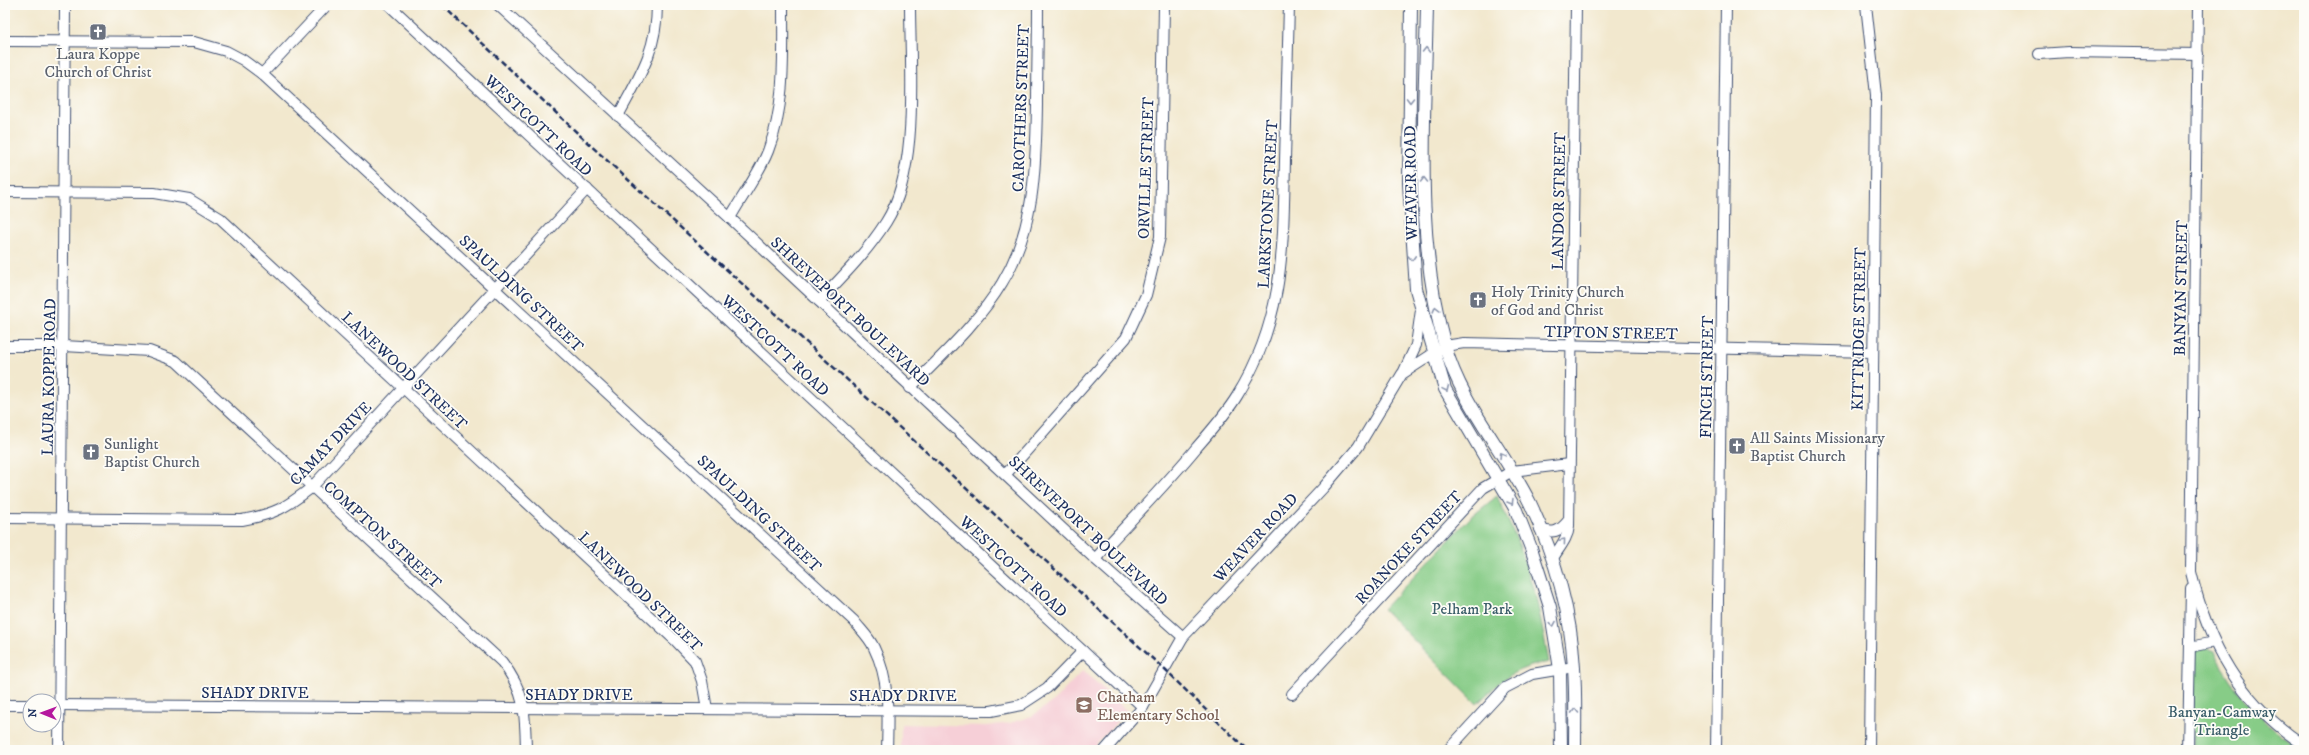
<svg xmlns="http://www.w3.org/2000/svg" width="2309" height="755" viewBox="0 0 2309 755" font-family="'IM FELL DW Pica',serif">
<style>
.built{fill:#f6cfd7}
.green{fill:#87cc87;stroke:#517e72}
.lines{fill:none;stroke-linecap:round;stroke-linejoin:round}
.minor-casing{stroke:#3b4b6f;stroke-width:12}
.major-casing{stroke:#3b4b6f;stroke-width:14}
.minor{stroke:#fff;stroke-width:10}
.major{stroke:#fff;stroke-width:12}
.rail{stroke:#1b2f5e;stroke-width:2.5;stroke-dasharray:6 3;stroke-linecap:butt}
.oneway{stroke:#8d97ae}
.labels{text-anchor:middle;stroke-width:3.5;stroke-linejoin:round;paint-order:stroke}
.worship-label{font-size:16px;fill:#5b616d;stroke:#fdfcf7;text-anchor:start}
.street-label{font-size:16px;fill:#1b2f5e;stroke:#fdfcf7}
.park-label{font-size:16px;fill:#3b5e6a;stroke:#fdfcf7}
.education-label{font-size:16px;fill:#785e54;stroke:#fdfcf7;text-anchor:start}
</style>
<rect width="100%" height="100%" fill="#fdfcf7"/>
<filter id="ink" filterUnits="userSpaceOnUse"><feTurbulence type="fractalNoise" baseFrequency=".025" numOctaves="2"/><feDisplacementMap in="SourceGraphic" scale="8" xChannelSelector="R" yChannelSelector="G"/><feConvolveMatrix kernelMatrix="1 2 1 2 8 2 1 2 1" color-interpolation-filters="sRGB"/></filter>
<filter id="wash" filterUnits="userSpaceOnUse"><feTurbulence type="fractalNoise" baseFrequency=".012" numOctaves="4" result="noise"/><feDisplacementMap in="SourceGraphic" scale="16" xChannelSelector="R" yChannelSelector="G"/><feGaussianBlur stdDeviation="0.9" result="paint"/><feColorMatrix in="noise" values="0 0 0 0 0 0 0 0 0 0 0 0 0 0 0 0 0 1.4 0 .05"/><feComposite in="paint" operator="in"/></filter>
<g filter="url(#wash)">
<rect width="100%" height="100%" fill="#f2e8ce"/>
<!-- built -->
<path class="built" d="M1083,670L1127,711L1091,750H901V724L987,726L1010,723L1032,716L1055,700Z"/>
<!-- green -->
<g class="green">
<path d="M1497,496L1520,547L1537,601L1549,662C1511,669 1504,678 1477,704L1383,609L1470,518Z"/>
<path d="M2206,648L2214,651C2217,661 2224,669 2229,678C2252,712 2268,728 2303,750H2192L2193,656L2198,649Z"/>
</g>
</g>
<g filter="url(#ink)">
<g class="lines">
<!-- minor casing -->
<g class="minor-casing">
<g id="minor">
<path d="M389,5L1143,707"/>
<path d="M498,5L730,218L1095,559L1183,637"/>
<path d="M1866,5L1876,95L1869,750"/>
<path d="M2198,5L2191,572C2208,644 2240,703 2304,745"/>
<path d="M5,41L194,42L226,51L243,60L262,74L854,621C860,629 870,638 874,648C890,680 888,715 887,750"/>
<path d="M2039,54L2069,52L2198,54"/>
<path d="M262,74L327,5"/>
<path d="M618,116C639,77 657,51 657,5"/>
<path d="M5,192L154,193L189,199L220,218L676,641L695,661L702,681L707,709"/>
<path d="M730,218C742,196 759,174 768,151C786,105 783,53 783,5"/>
<path d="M819,301C843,276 867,252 886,222C920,169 910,68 910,5"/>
<path d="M5,346H64L149,351L176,361L502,662C526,693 525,713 526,750"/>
<path d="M1404,371L1416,345L1421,310"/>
<path d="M910,388C942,355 978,323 1002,283C1035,229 1036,166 1037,105C1037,72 1038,38 1038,5"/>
<path d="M1006,474L1126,338L1146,295L1160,237L1164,5"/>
<path d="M5,518L242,520C275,514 285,508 311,488L587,189"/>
<path d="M1540,529C1553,534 1559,532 1568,521"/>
<path d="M1095,559C1129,522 1165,486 1197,447C1211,431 1226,414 1237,396C1285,319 1283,246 1285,160C1286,108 1288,57 1289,5"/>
<path d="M1552,560C1558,549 1568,539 1569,526L1576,5"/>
<path d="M2190,647L2214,642"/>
<path d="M1292,694L1483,488L1512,471L1569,464"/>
<path d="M5,705H30"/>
<path d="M54,705L991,711L1021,705L1047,688L1083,651"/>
<path d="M59,750L65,5"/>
<path d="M1105,750L1143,707L1183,637L1323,488L1358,447L1402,374L1445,346L1464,343L1873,352"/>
<path d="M1448,750L1505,688L1532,674L1574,667"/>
<path d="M1716,750L1726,5"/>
<path d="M2188,750L2191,588"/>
</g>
</g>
<!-- major casing -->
<g class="major-casing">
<g id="major">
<path d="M1411,5L1409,183L1416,289L1445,389L1516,510L1531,548L1550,607L1560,669L1561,750"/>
<path d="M1427,5C1425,118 1414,236 1445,346C1461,404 1504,450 1530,503C1554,554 1571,612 1574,668C1576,695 1575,723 1575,750"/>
</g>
</g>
<!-- minor -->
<use href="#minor" class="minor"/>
<!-- major -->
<use href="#major" class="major"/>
<!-- rail -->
<path class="rail" d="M442,5L588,143L1165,670L1247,750"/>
</g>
<!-- one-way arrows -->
<defs><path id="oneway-chevron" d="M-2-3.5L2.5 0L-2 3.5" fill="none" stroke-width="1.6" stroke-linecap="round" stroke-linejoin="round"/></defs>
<g class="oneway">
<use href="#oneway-chevron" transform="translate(1426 50) rotate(-89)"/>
<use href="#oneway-chevron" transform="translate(1410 100) rotate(91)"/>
<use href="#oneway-chevron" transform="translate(1424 180) rotate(-90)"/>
<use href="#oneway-chevron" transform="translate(1412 258) rotate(87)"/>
<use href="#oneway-chevron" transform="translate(1436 309) rotate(-105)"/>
<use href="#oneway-chevron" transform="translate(1446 389) rotate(66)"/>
<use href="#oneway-chevron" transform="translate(1502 455) rotate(-121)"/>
<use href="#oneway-chevron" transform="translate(1511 502) rotate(59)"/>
<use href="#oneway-chevron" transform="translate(1563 541) rotate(-50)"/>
<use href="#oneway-chevron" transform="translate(1553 624) rotate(81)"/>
<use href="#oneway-chevron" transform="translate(1575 711) rotate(-91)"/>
</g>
</g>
<!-- icons -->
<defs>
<g id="church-square" transform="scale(0.9)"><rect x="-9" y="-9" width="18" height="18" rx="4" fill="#6b7280" stroke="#fdfcf7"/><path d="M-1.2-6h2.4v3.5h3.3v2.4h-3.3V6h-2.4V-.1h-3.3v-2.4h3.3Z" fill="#fff"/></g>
<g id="school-square" transform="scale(0.9)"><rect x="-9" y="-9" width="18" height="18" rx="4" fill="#8d6e63" stroke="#fdfcf7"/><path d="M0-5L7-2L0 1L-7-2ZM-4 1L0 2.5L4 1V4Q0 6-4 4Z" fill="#fff"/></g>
</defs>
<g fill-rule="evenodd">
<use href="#church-square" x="98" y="32"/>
<use href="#church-square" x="1478" y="300"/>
<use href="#church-square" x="1737" y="446"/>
<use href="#church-square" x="91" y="452"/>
<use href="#school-square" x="1084" y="705"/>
</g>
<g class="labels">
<!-- worship labels -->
<g class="worship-label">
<text x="98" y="59" text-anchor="middle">Laura Koppe<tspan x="98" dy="18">Church of Christ</tspan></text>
<text x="1491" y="297">Holy Trinity Church<tspan x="1491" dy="18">of God and Christ</tspan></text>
<text x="1750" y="443">All Saints Missionary<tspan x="1750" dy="18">Baptist Church</tspan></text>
<text x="104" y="449">Sunlight<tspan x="104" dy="18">Baptist Church</tspan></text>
</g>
<!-- street labels -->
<g class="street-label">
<text transform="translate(1020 108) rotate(-88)" y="6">CAROTHERS STREET</text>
<text transform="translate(539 125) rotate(43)" y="6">WESTCOTT ROAD</text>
<text transform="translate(1145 168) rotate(-88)" y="6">ORVILLE STREET</text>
<text transform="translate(1410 183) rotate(-91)" y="6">WEAVER ROAD</text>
<text transform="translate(1558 201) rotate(-89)" y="6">LANDOR STREET</text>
<text transform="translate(1267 204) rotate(-87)" y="6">LARKSTONE STREET</text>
<text transform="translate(2180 288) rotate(-89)" y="6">BANYAN STREET</text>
<text transform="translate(522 293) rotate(43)" y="6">SPAULDING STREET</text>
<text transform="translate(851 311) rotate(43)" y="6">SHREVEPORT BOULEVARD</text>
<text transform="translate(1858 329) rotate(-89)" y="6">KITTRIDGE STREET</text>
<text transform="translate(1611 332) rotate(1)" y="6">TIPTON STREET</text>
<text transform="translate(776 345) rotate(43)" y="6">WESTCOTT ROAD</text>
<text transform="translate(405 370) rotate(43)" y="6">LANEWOOD STREET</text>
<text transform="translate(48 377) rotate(-89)" y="6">LAURA KOPPE ROAD</text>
<text transform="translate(1706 377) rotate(-89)" y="6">FINCH STREET</text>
<text transform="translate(330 443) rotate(-46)" y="6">CAMAY DRIVE</text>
<text transform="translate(760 513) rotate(43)" y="6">SPAULDING STREET</text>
<text transform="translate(1089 530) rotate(43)" y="6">SHREVEPORT BOULEVARD</text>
<text transform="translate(383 534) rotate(42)" y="6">COMPTON STREET</text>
<text transform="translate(1255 537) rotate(-47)" y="6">WEAVER ROAD</text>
<text transform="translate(1408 547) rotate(-47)" y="6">ROANOKE STREET</text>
<text transform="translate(1014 566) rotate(43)" y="6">WESTCOTT ROAD</text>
<text transform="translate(641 591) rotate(44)" y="6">LANEWOOD STREET</text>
<text x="255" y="698">SHADY DRIVE</text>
<text x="579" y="700">SHADY DRIVE</text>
<text x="903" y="701">SHADY DRIVE</text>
</g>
<!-- park labels -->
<g class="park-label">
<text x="1472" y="614">Pelham Park</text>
<text x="2222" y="717">Banyan-Camway<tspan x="2222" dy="18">Triangle</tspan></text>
</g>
<!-- education labels -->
<g class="education-label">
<text x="1097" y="702">Chatham<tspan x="1097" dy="18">Elementary School</tspan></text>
</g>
</g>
<!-- margin -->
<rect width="2309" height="755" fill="none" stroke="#fdfcf7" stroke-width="20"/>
<!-- north arrow -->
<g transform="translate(42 713) rotate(271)"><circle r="19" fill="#fdfcf7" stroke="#a3aaba"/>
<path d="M0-3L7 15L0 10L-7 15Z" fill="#b5179e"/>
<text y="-6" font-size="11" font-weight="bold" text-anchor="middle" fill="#1b2f5e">N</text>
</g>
</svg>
